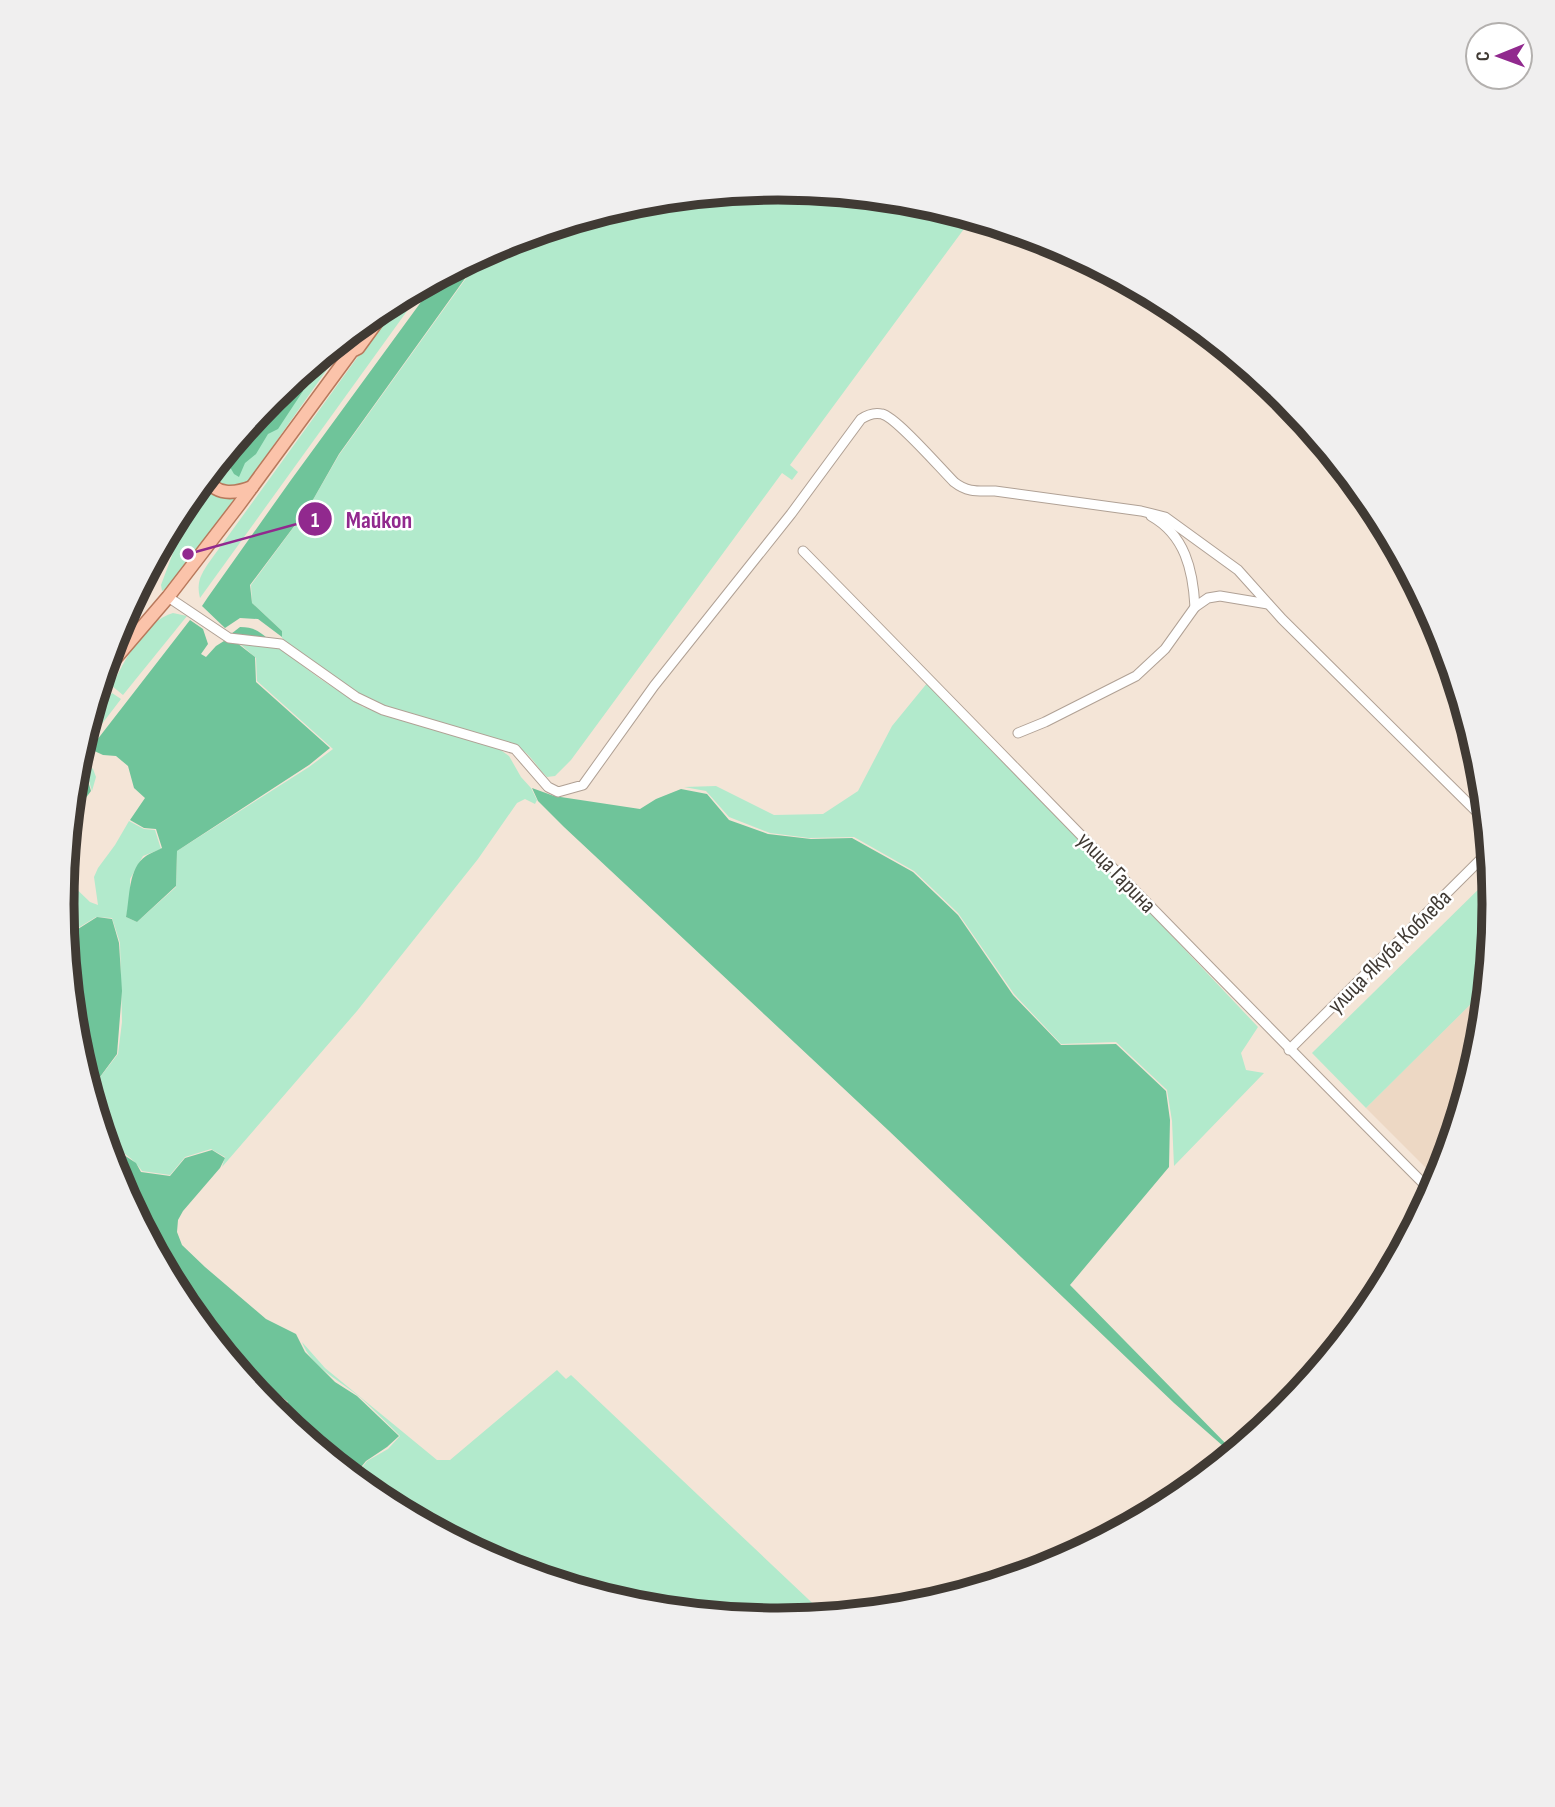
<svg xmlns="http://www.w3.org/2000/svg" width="1555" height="1807" viewBox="0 0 1555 1807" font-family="'Sofia Sans Condensed',sans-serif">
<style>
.built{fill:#edd8c4}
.green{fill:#b2eacc}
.forest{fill:#6fc49a}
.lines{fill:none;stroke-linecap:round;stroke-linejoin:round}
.minor-casing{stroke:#b0a195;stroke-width:11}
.major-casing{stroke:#b8795c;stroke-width:15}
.minor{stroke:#fff;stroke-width:9}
.major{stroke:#fbc3aa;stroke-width:12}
.labels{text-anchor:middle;stroke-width:5;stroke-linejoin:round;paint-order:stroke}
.street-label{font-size:23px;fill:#403a34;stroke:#fff}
.rim{fill:none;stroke:#403a34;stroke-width:9}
.leader{fill:none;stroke:#91298e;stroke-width:2.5}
.callout-dot{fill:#91298e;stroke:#fff;stroke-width:2.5}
.mark-label{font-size:21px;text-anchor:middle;font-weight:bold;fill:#fff}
.callout-label{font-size:24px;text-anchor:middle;font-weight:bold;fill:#91298e;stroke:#fff;stroke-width:5;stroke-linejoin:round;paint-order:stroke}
</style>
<rect width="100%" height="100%" fill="#f4e5d7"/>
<!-- built -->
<path class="built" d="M1485,990L1480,1044L1438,1180L1366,1108Z"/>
<!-- green -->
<g class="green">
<path d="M778,187L918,201L972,218L790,465L798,472L792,480L782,473L571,760L555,776L547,777C538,769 532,756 522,750C500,736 470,734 445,726C425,719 404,713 384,706C347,691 312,664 282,638V631L252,603L251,585L310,505L339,455L485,252L504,242L638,201Z"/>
<path d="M428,282L200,598C196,582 201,574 210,561L401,297Z"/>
<path d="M351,331L350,337L246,484C227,489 221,491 209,473L271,397Z"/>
<path d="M201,482C211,496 222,499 239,499L167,588L162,591L161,585L198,486Z"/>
<path d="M173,613L187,616L123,695L112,686C123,662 146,620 173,613Z"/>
<path d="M239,643L279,648L319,678L363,707L407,721L495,746L509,756L521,777L531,788L537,800L535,804L525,799L517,803L478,859L357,1011L222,1167L225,1157L211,1149L185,1157L170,1175L142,1171C134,1159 122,1151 109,1144L106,1145L89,1088L94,1085L118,1054L122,1022L120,943L112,918L96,917L78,928L67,923L65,914L69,904L64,899L62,900L64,877L90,902L98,905L94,877L98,868L115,845L129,821L144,829L155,830L161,849L143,856L130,879V898L126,917L137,922L176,887L177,851L309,767L333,749L257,681L256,658Z"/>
<path d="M928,682L1071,829L1258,1027L1241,1053L1246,1070L1264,1073L1174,1166L1172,1121L1167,1090L1116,1042L1061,1044L1014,994L958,913L914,871L854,837L809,838L770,833L729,817L706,791L684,787L716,786L774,815L823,814L858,791L892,726Z"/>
<path d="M112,693L121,699L82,750L80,748L91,711L106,701Z"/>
<path d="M83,760L93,769L96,777L92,791L89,781L78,766Z"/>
<path d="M1491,877L1494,904L1485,990L1366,1108L1312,1053Z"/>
<path d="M302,1342L325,1368L437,1460H450L557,1370L566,1379L571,1375L825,1615L777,1620L637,1606L503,1565L379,1499L354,1478L367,1461L388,1449L400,1436C387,1423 374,1410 361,1398C342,1382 311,1367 302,1342Z"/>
</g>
<!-- forest -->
<g class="forest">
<path d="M484,252L339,454L310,505L250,585L252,603L282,631V637L258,619L240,618L225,628L202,606L208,597L291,480L440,276Z"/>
<path d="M298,375L303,391L278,429L268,434L256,454L245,463L239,477L234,474L223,455L271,397L278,400L281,389Z"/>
<path d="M190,620L203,629L208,644L201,654L206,657L216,646L224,641L237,643L255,657L256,682L330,748L309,765L177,851L176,886L137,922L126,917C130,897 128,868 146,856C150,853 157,851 162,848L156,829L144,828L130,820L145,798L134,788L128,766L116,756L103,755L90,749Z"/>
<path d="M240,627C253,627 259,631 268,639L231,634Z"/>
<path d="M78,766L88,781L91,791L70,819L74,771Z"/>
<path d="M532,788L554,796L640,809L656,799L681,789L707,794L729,820L768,834L811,839L852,838L913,872L958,915L1013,995L1061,1045L1116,1044L1166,1091L1170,1120L1169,1167L1070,1285L1233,1451L1231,1453L1174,1403L888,1130L564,827L538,801Z"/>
<path d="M63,899L68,905L65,914L67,923L78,929L97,917L112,919L119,943L122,991L117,1054L94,1085L88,1087L75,1043L61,904Z"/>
<path d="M109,1145L136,1163L141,1172L170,1176L185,1158L212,1150L225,1158L220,1168L183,1211L178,1220L177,1232L182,1245L205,1267L266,1319L296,1334L305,1352L335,1382L357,1396L399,1436L387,1447L366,1461L353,1477L299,1433L295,1421L290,1426L277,1415L288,1402C250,1373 212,1338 182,1301L116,1177L106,1146Z"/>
</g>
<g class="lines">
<!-- minor casing -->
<g class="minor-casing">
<g id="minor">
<path d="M1151,516C1185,535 1193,570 1195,607"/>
<path d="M803,551C1013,764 1220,980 1432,1192"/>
<path d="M168,597L229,638L281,644L356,697L383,710L515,749L548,787L558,792L583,785L654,686L791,514L861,419C867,415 874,412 882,414C896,417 941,469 954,482C968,493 978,491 995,491L1141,511L1165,517L1238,570L1282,619L1486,821"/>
<path d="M1018,733L1045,722L1136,676L1165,649L1195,607L1208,598L1220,596L1268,604"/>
<path d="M1289,1050L1489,851"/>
</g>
</g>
<!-- major casing -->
<g class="major-casing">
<g id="major">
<path d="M353,348L357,340L359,325"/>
<path d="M205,477C216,496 234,494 252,487"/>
<path d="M114,634C142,600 157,561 173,521"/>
<path d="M102,674L168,597L238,506L352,351L358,348L392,301"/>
</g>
</g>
<!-- minor -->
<use href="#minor" class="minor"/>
<!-- major -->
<use href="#major" class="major"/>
</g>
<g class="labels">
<!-- street labels -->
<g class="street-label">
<text transform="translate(1117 872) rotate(46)" y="8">улица Гарина</text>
<text transform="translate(1389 951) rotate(-45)" y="8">улица Якуба Коблева</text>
</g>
</g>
<!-- crop -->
<path d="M0 0H1555V1807H0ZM74 904a704 704 0 1 1 1408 0a704 704 0 1 1-1408 0Z" fill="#f0efef" fill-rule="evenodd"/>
<path class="rim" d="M74 904a704 704 0 1 1 1408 0a704 704 0 1 1-1408 0Z"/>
<!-- callouts -->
<path class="leader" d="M188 554L315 519"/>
<g class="callout-dot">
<circle cx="188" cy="554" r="7"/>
<circle cx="315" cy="519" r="18"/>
</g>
<g class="mark-label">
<text x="315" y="527">1</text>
</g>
<g class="callout-label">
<text x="379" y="528">Майкоп</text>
</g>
<!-- north arrow -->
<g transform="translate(1499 56) rotate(269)"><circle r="33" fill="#ffffff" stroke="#b3b0ae" stroke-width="2"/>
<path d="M0-5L12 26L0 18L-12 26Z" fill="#91298e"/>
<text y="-10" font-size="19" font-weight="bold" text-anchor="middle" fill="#403a34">С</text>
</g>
</svg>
